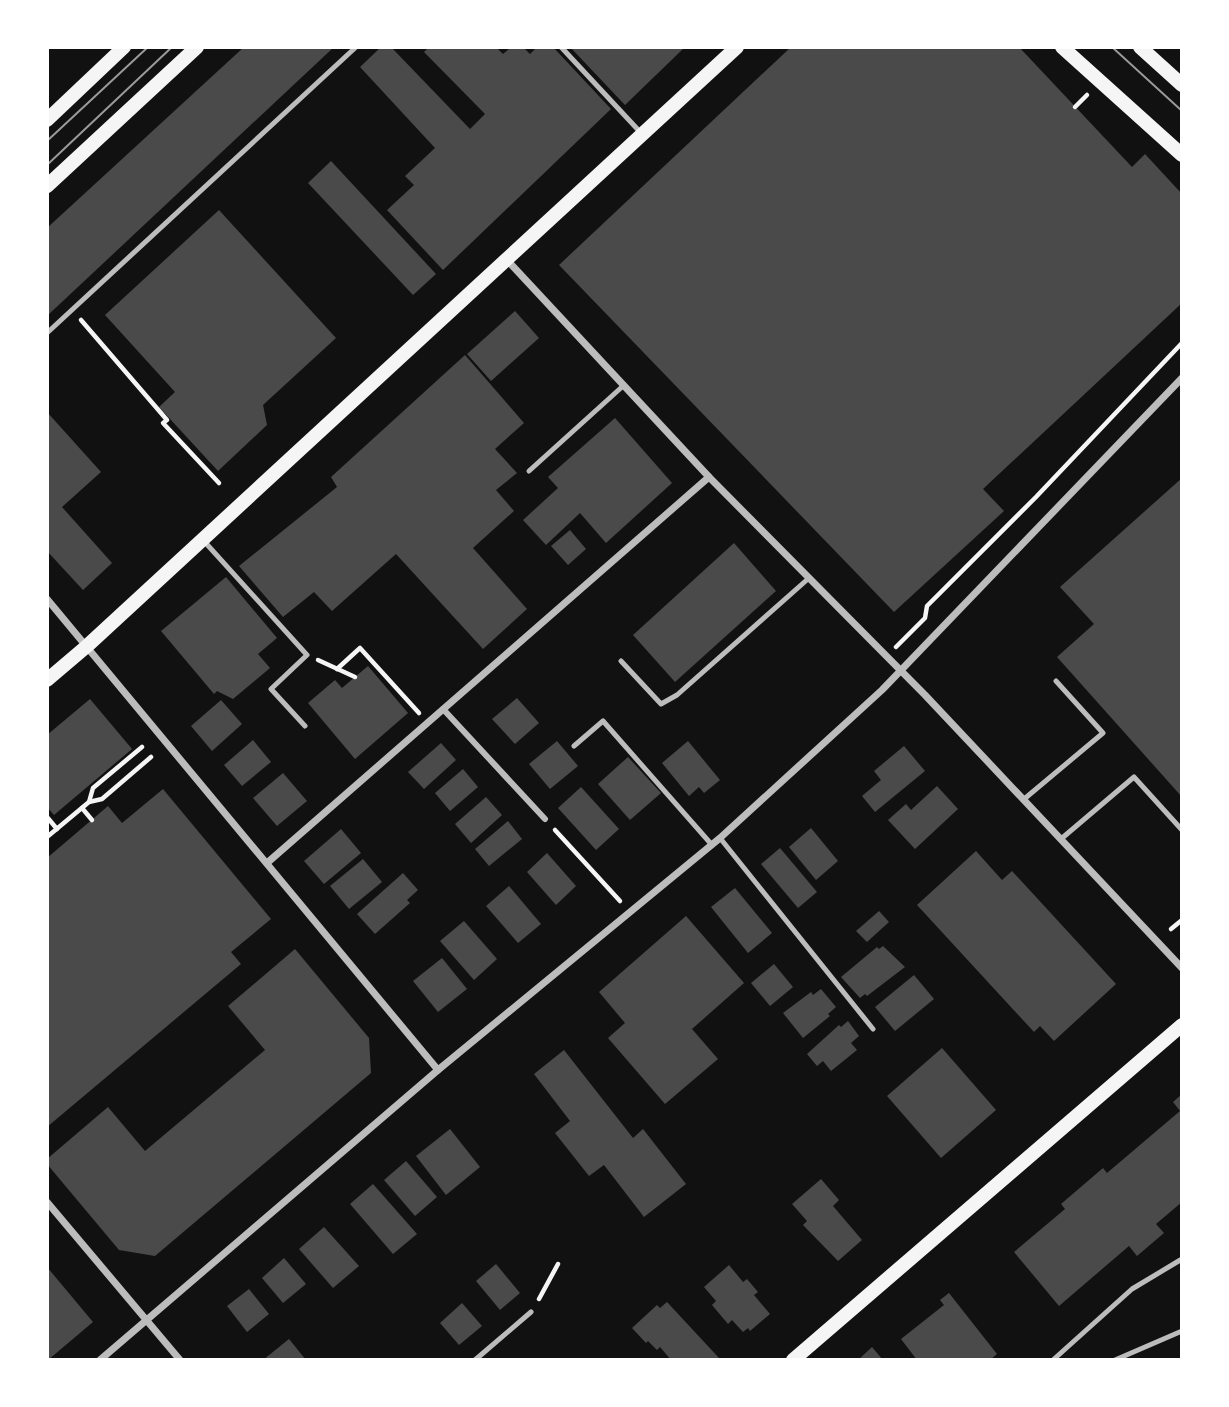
<svg xmlns="http://www.w3.org/2000/svg" width="1229" height="1407" viewBox="0 0 1229 1407" font-family="Georgia,serif">
<style>
.building{fill:#4a4a4a}
.lines{fill:none;stroke-linecap:round;stroke-linejoin:round}
.path{stroke:#f5f5f5;stroke-width:4.5}
.service{stroke:#bcbcbc;stroke-width:5}
.pedestrian{stroke:#bcbcbc;stroke-width:6}
.minor{stroke:#bcbcbc;stroke-width:7}
.secondary{stroke:#f5f5f5;stroke-width:14}
.tram{stroke:#9a9a9a;stroke-width:2}
</style>
<rect width="100%" height="100%" fill="#111"/>
<!-- building -->
<g class="building">
<path d="M244,47H334L47,316V228Z"/>
<path d="M381,47H391L470,129L485,114L424,52L429,47H496L503,54L511,47H523L530,54L537,47H553L611,109L443,270L387,210L414,185L405,176L435,148L360,67Z"/>
<path d="M570,47H685L625,105Z"/>
<path d="M791,47H1019L1132,167L1145,154L1182,194V303L983,489L1004,511L894,612L559,265Z"/>
<path d="M331,161L436,274L413,295L308,183Z"/>
<path d="M219,210L336,338L263,405L267,425L218,471L159,407L175,392L105,315Z"/>
<path d="M515,311L539,338L491,381L467,354Z"/>
<path d="M465,355L524,423L495,449L517,473L496,490L514,511L473,548L527,609L483,649L396,554L332,611L314,592L283,617L239,566L337,487L331,477Z"/>
<path d="M47,412L101,472L62,507L112,563L83,590L47,551Z"/>
<path d="M615,418L672,483L606,543L580,513L546,545L523,520L558,488L548,477Z"/>
<path d="M1182,478V797L1057,657L1094,624L1060,587Z"/>
<path d="M570,530L586,549L568,565L551,546Z"/>
<path d="M734,543L776,591L675,682L633,635Z"/>
<path d="M226,577L277,638L258,654L270,668L233,699L217,691L214,694L161,631Z"/>
<path d="M368,666L408,713L355,759L308,703L335,680L342,688Z"/>
<path d="M517,698L539,723L515,744L492,719Z"/>
<path d="M90,699L132,749L54,815L47,807V735Z"/>
<path d="M221,700L242,724L212,751L191,726Z"/>
<path d="M253,740L271,762L242,786L224,765Z"/>
<path d="M557,741L578,766L550,789L529,764Z"/>
<path d="M688,741L720,780L704,793L699,787L689,796L662,763Z"/>
<path d="M441,743L456,760L424,789L408,772Z"/>
<path d="M904,746L925,771L875,812L862,796L881,780L874,771Z"/>
<path d="M628,757L661,793L630,820L598,784Z"/>
<path d="M463,769L478,787L450,811L435,793Z"/>
<path d="M283,773L307,801L277,826L253,798Z"/>
<path d="M937,786L958,809L915,849L888,820L906,804L911,810Z"/>
<path d="M581,787L619,829L596,850L558,808Z"/>
<path d="M163,789L271,919L231,952L241,964L47,1127V858L108,806L122,823Z"/>
<path d="M486,797L502,815L471,843L455,824Z"/>
<path d="M508,821L522,839L489,866L475,849Z"/>
<path d="M811,828L838,861L816,880L789,847Z"/>
<path d="M341,829L361,853L324,884L304,861Z"/>
<path d="M780,848L817,892L798,908L761,864Z"/>
<path d="M976,851L1002,880L1012,871L1116,984L1054,1041L1040,1026L1034,1032L917,905Z"/>
<path d="M547,853L576,886L556,905L527,872Z"/>
<path d="M363,859L382,882L349,909L330,886Z"/>
<path d="M403,873L418,890L407,900L410,903L375,934L357,914Z"/>
<path d="M509,886L541,924L518,943L486,906Z"/>
<path d="M735,888L772,933L748,953L711,907Z"/>
<path d="M879,911L889,922L867,942L856,931Z"/>
<path d="M686,916L744,983L692,1029L718,1059L665,1104L608,1038L625,1023L599,992Z"/>
<path d="M464,921L497,959L474,980L440,941Z"/>
<path d="M883,946L905,967L867,996L865,994L860,998L841,977L877,947L879,949Z"/>
<path d="M295,949L369,1038L371,1073L155,1256L119,1250L47,1164V1159L108,1107L145,1151L265,1050L228,1006Z"/>
<path d="M442,958L467,989L438,1012L413,981Z"/>
<path d="M774,964L793,987L770,1006L751,983Z"/>
<path d="M914,975L934,999L895,1031L875,1007Z"/>
<path d="M821,989L836,1007L828,1014L830,1016L803,1038L783,1013L811,992L813,995Z"/>
<path d="M848,1021L859,1036L851,1043L857,1050L831,1071L823,1061L817,1066L807,1054L839,1025L841,1027Z"/>
<path d="M942,1048L996,1110L941,1158L887,1096Z"/>
<path d="M564,1050L633,1138L643,1129L686,1184L644,1217L604,1165L589,1176L555,1133L570,1121L534,1074Z"/>
<path d="M1182,1094V1202L1156,1224L1164,1233L1137,1256L1129,1246L1059,1306L1014,1252L1065,1209L1061,1204L1103,1168L1107,1173L1180,1111L1173,1102Z"/>
<path d="M450,1129L480,1167L446,1195L416,1156Z"/>
<path d="M406,1161L437,1197L415,1216L384,1180Z"/>
<path d="M821,1179L839,1200L833,1206L862,1240L838,1261L803,1225L807,1221L792,1204Z"/>
<path d="M373,1184L417,1234L393,1254L350,1204Z"/>
<path d="M324,1227L359,1266L333,1288L299,1249Z"/>
<path d="M284,1258L306,1284L283,1303L262,1278Z"/>
<path d="M496,1264L520,1293L500,1310L476,1281Z"/>
<path d="M729,1265L743,1282L747,1279L758,1292L754,1295L770,1314L750,1331L748,1328L743,1332L732,1320L728,1324L712,1305L716,1301L704,1287Z"/>
<path d="M47,1267L93,1322L48,1360H47Z"/>
<path d="M249,1289L269,1314L247,1332L227,1306Z"/>
<path d="M949,1293L997,1354L990,1360H917L901,1339L944,1305L940,1300Z"/>
<path d="M667,1302L719,1358L717,1360H671L660,1347L657,1350L648,1341L646,1343L632,1328L657,1305L660,1308Z"/>
<path d="M462,1303L482,1326L459,1345L440,1323Z"/>
<path d="M289,1339L306,1360H263Z"/>
<path d="M872,1347L883,1360H858Z"/>
</g>
<g class="lines">
<!-- path -->
<g class="path">
<path d="M1075,107L1087,95"/>
<path d="M81,320L167,420L163,423L219,483"/>
<path d="M896,647L925,618L927,606L1036,497L1182,343"/>
<path d="M318,660L355,677"/>
<path d="M337,669L360,648L419,713"/>
<path d="M89,802L93,788L142,747"/>
<path d="M82,808L92,820"/>
<path d="M47,817L57,829"/>
<path d="M555,830L620,901"/>
<path d="M47,837L89,802L102,799L151,757"/>
<path d="M1171,929L1182,920"/>
<path d="M539,1299L558,1264"/>
</g>
<!-- service -->
<g class="service">
<path d="M561,47L642,134"/>
<path d="M47,333L356,47"/>
<path d="M529,471L623,386"/>
<path d="M203,540L307,655L271,689L305,726"/>
<path d="M621,661L661,704L677,695L809,578"/>
<path d="M574,746L603,721L712,845"/>
<path d="M1023,800L1103,733L1056,681"/>
<path d="M720,838L873,1029"/>
<path d="M1061,839L1134,777L1182,830"/>
<path d="M475,1360L531,1312"/>
<path d="M1053,1360L1132,1289L1182,1259"/>
<path d="M1115,1360L1182,1331"/>
</g>
<!-- pedestrian -->
<path class="pedestrian" d="M443,709L545,819"/>
<!-- minor -->
<g class="minor">
<path d="M507,260L709,477L925,695L1182,968"/>
<path d="M47,599L438,1070"/>
<path d="M267,863L709,477"/>
<path d="M47,1202L180,1360"/>
<path d="M100,1360L438,1070L720,838L882,690L1182,378"/>
</g>
<!-- secondary -->
<g class="secondary">
<path d="M1062,47L1182,155"/>
<path d="M1140,47L1182,85"/>
<path d="M47,120L124,47"/>
<path d="M47,186L197,47"/>
<path d="M47,680L87,646L737,47"/>
<path d="M793,1360L1182,1025"/>
</g>
<!-- tram -->
<g class="tram">
<path d="M1112,47L1182,111"/>
<path d="M47,141L148,47"/>
<path d="M47,165L172,47"/>
</g>
</g>
<!-- border -->
<rect width="1229" height="1407" fill="none" stroke="#ffffff" stroke-width="98"/>
</svg>
